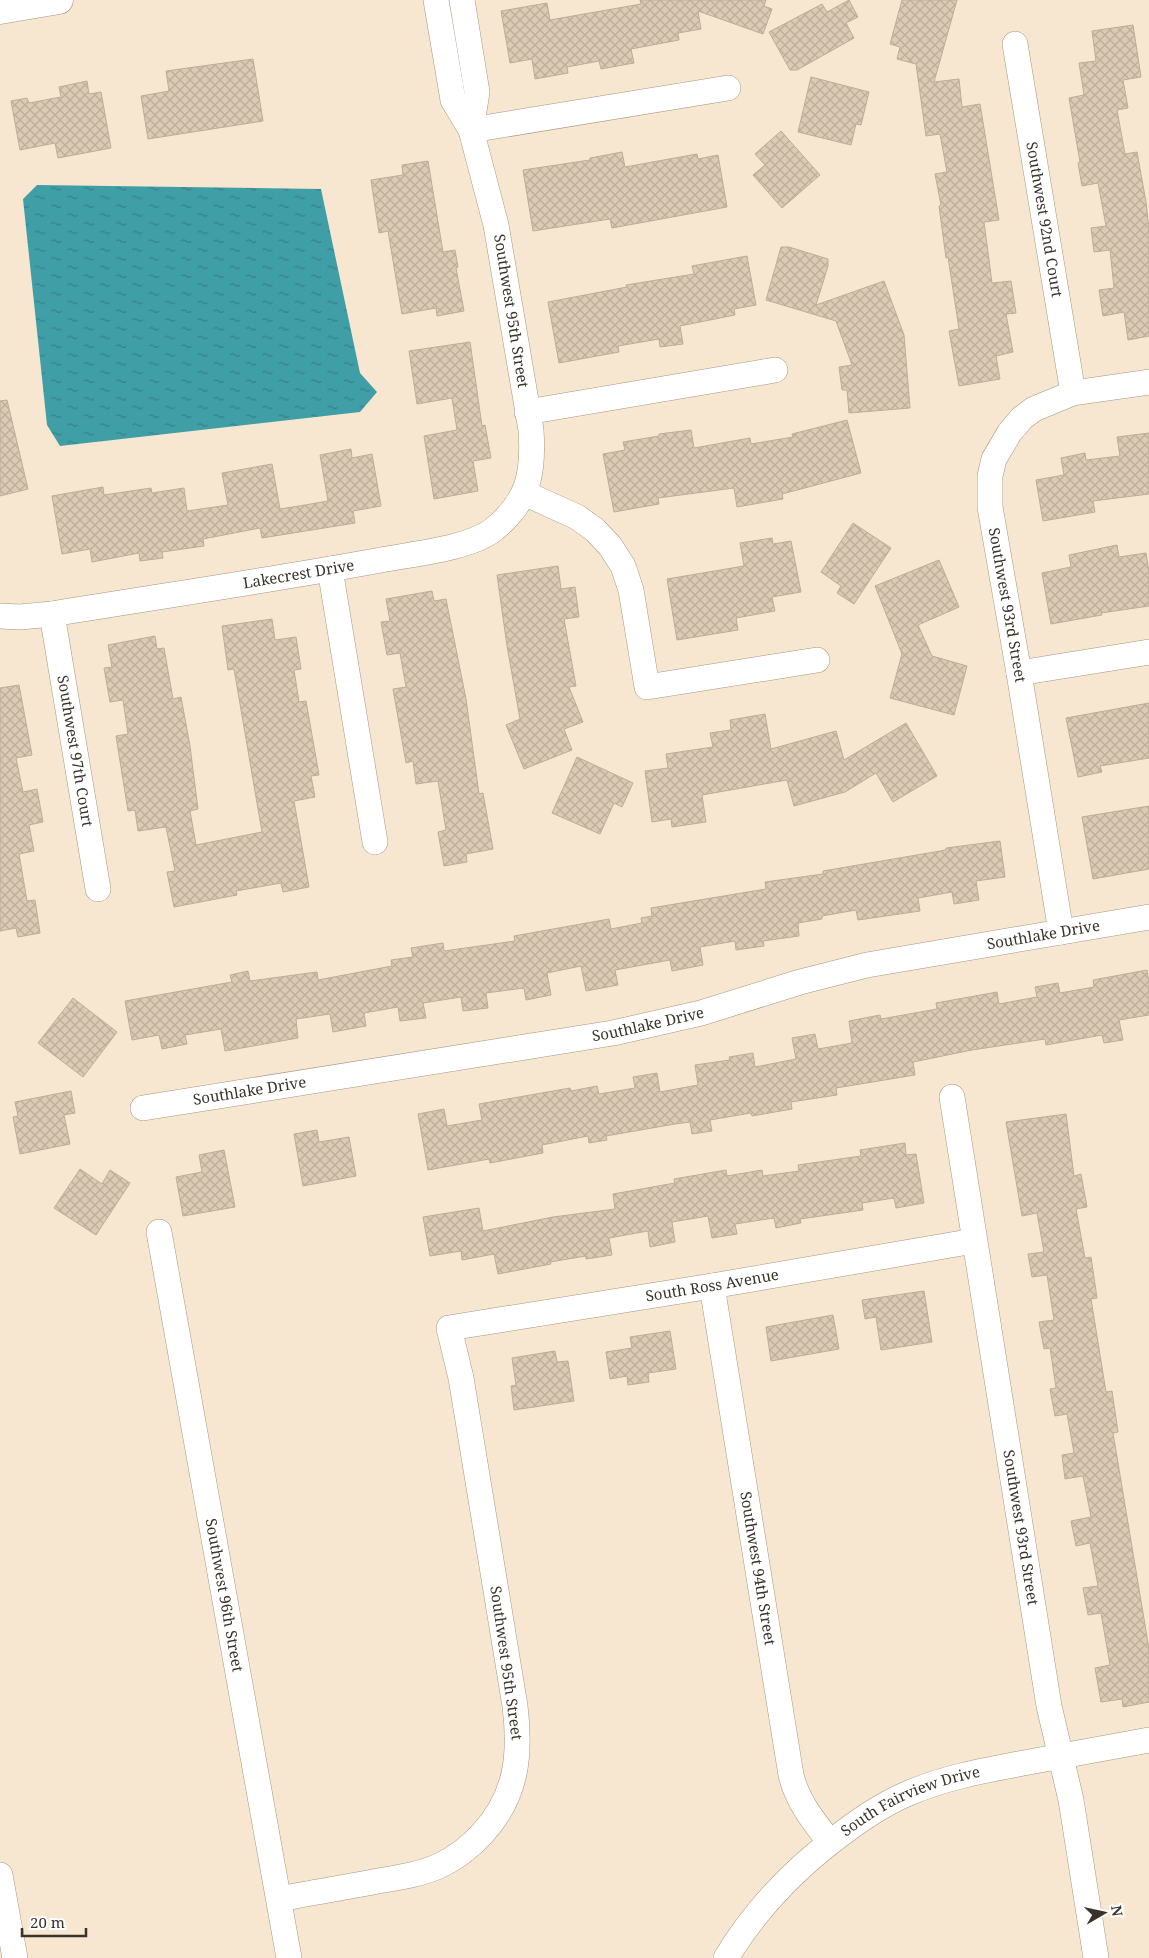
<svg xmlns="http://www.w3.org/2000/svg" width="1149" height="1958" viewBox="0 0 1149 1958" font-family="'Noto Serif',serif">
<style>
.water{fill:url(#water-ripples)}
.building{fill:url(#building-cross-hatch);stroke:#bdac97}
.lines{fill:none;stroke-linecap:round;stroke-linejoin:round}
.minor-casing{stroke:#a69681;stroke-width:26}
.secondary-casing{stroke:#a69681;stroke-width:29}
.minor{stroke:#fff;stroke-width:25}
.secondary{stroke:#fff;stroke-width:28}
.labels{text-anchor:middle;stroke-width:5;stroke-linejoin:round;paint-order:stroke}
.street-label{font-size:15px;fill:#39332a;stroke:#fff}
</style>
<defs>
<pattern id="water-ripples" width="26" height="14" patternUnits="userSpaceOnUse" patternTransform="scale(1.25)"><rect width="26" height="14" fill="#3f9ea6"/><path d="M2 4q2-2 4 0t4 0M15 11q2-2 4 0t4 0" fill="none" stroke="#368187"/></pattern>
<pattern id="building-cross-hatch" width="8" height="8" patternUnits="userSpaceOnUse" patternTransform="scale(1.25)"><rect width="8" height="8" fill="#dbcab4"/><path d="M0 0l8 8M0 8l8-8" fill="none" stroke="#bdae9b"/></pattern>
</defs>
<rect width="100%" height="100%" fill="#f8e7d0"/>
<!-- water -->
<path class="water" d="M37,185L321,189L360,373L377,392L360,412L60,446L47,425L23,199Z"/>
<!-- building -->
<g class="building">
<path d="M640,0H766L764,6L772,9L763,34L698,11L701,29L678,33L679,40L631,49L634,63L601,69L599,61L567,67L568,73L535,79L532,59L510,63L501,11L547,3L550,20L641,4Z"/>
<path d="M849,0L858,17L846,23L854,38L797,70H790L769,32L822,4L827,12Z"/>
<path d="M902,0H957L934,82L959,79L962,107L980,104L999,220L984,222L992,283L1011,281L1016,313L1006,314L1013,352L996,356L1000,379L959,386L949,331L959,329L948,257L946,258L939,206L941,205L935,174L947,172L940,134L926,136L916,64L897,59L900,47L890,44Z"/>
<path d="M1133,25L1141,77L1123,80L1128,108L1117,110L1125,154L1137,152L1146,202L1149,229V336L1128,340L1124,312L1103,316L1099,290L1114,288L1110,250L1094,252L1091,228L1106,226L1098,183L1082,186L1078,163L1080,162L1069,98L1084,95L1079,63L1096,61L1092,31Z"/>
<path d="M253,59L263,121L148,139L141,96L169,91L166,71Z"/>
<path d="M811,77L869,92L861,125L856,124L851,145L798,132Z"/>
<path d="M87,81L89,94L101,92L111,148L58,158L55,143L20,150L11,101L27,98L29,103L61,97L59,87Z"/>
<path d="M781,131L820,175L782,208L753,175L765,165L755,154Z"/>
<path d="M622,152L625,167L697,154L698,159L718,155L727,207L612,228L610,219L533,231L523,170L590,160V158Z"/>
<path d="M428,161L443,252L455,250L458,267L456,268L464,311L437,316L436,308L402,314L388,231L379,233L371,180L403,175L402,165Z"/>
<path d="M781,247H789L828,259V266L816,305L884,281L904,335L910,408L849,413L847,390H842L839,367L852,365L836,321L766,300Z"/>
<path d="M747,256L756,305L734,309L735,315L680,326L683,344L660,347L659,339L618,346L619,352L559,363L548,302L627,287L626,285L694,274L692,266Z"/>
<path d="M470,342L482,426L485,425L491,458L473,461L478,491L434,499L424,436L457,430L452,398L417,404L409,351Z"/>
<path d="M7,400L28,489L0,496V401Z"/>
<path d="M847,420L861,473L782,494L783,499L737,507L734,488L658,498L659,504L614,512L603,454L625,450L623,442L659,436V434L691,430L694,448L750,438L751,444L793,437L792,434Z"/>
<path d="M1149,433V494L1093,501L1095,512L1043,521L1036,480L1064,475L1061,458L1085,453L1086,460L1120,456L1117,437Z"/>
<path d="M351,449L352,458L372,454L381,506L353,511L355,523L262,538L260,528L203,539L204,546L162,552L163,558L140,561L139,553L92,562L90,549L62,554L52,496L103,487L104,495L151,488L152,493L184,488L187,511L228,505L222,473L272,464L280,509L305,505L328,501L320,455Z"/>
<path d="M853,523L891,548L854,604L837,593L841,586L821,572Z"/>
<path d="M772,538L773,544L791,541L801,592L772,597L775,611L736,618L738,630L677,640L667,579L744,566L740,543Z"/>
<path d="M1117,545L1119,557L1146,553L1149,572V606L1101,613L1102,615L1051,624L1042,573L1071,567L1069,555Z"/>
<path d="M939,560L959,607L918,625L932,656L967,666L954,715L890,698L902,654L875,586Z"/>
<path d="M558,566L561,589L575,587L579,617L564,619L576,686L569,687L583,722L564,729L572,750L524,769L506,725L520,719L507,646L497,575Z"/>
<path d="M432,591L434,601L446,599L466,699L479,794L483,793L493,849L466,854L467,862L444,866L438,832L446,830L438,781L416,784L413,761L406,763L393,689L406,687L400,653L387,655L381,622L390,621L386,599Z"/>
<path d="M272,619L275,640L296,637L301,669L294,670L299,702L306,701L319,775L311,776L315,797L294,801L309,887L283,892L281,883L236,891L237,895L174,907L167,872L175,871L166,827L138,831L135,810L128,811L116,736L128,734L123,700L110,702L104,668L112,667L108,645L155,636L157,649L164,648L173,699L181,697L190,746L198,809L190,811L196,845L262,832L234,669L228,670L222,626Z"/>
<path d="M19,685L32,755L16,758L23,792L37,789L43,822L29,825L34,851L19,854L27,901L35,900L40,933L18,937L16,928L0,931V688Z"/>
<path d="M1149,703V758L1100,766L1102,772L1078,777L1066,718Z"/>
<path d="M765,714L771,749L836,731L844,760L906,723L937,776L893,802L876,773L845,792L794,806L787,780L702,795L706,822L672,827L671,819L652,822L645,771L668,768L666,754L713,747L710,733L731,730L730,720Z"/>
<path d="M577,757L633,783L622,807L614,803L600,834L552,813Z"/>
<path d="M1149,806V869L1093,879L1082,817Z"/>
<path d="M1000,841L1005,877L976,881L979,900L954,904L952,892L918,898L920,911L858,920L856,910L822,916V919L798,923L799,936L763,941L764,946L736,950L735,941L700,947L703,965L672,971L670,960L615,970L618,985L586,991L581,966L547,973L551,995L526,1000L524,988L486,993L488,1008L463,1011L461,997L423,1003L426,1018L400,1021L398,1007L364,1013L366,1026L333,1032L330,1014L296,1019L298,1038L225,1051L221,1029L185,1035L187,1044L162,1049L159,1035L132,1040L125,1001L232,982L230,975L248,971L250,981L317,972L318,980L392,966L391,960L413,957L411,948L443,943L444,951L515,941L514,936L609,919L611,929L642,923L641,918L652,916L651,908L766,889L765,882L823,874V871L946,850V848Z"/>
<path d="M1147,970L1149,983V1015L1119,1020L1123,1040L1104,1043L1102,1035L1046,1045L1045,1039L972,1050L913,1062L915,1075L836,1088L837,1095L791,1102L792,1109L752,1116L751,1113L710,1120L712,1131L692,1134L690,1122L675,1124L606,1136L607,1140L589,1143L588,1136L542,1145L543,1153L490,1163L489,1159L428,1170L418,1114L444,1109L447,1126L482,1120L479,1104L570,1088L571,1091L597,1086L599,1094L635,1088L633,1077L657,1073L660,1092L698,1085L695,1065L730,1060L729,1057L753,1053L755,1067L796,1059L792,1038L815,1034L818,1049L852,1043L849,1021L880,1015L881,1019L937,1009L936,1003L997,992L999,1004L1037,997L1035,987L1058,983L1060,993L1094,987L1093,980Z"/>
<path d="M73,998L117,1032L83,1077L38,1043Z"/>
<path d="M71,1091L75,1113L64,1115L70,1144L20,1154L13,1117L18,1116L15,1102Z"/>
<path d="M1066,1114L1074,1176L1081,1174L1087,1207L1076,1209L1085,1258L1091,1257L1097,1298L1091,1299L1106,1392L1112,1391L1118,1432L1113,1433L1149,1649V1702L1123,1707L1122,1699L1101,1702L1095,1668L1110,1665L1101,1613L1088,1615L1083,1588L1098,1586L1090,1543L1076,1546L1071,1521L1091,1517L1083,1476L1065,1479L1062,1455L1074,1453L1067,1414L1055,1416L1050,1389L1056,1388L1050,1348L1044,1349L1039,1322L1054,1320L1047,1275L1032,1277L1028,1254L1044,1252L1037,1213L1022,1216L1006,1122Z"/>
<path d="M317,1130L319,1142L349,1137L356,1176L303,1186L294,1134Z"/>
<path d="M905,1143L906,1155L916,1154L924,1203L896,1208L894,1198L862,1203L863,1210L800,1219L801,1223L776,1228L774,1218L735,1224L737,1234L712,1238L708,1216L672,1222L675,1242L650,1247L648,1231L609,1238L612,1255L586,1259V1256L550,1262L551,1264L498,1274L494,1254L462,1260L461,1251L430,1256L423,1217L479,1208L483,1231L553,1217L615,1209L613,1194L675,1183L674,1179L726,1170L727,1176L762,1170L763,1176L799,1171L798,1165L861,1156L860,1150Z"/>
<path d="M224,1150L235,1207L183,1216L176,1177L202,1172L199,1155Z"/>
<path d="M80,1169L102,1184L110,1170L130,1183L96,1235L54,1208Z"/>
<path d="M924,1291L932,1342L881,1350L876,1317L865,1319L862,1300Z"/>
<path d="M833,1315L839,1349L771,1361L766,1327Z"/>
<path d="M670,1331L676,1369L648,1373L649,1382L628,1385L627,1376L610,1379L606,1352L632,1348L630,1337Z"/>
<path d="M555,1351L557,1362L568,1361L574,1401L514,1410L511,1386L516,1385L512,1358Z"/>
</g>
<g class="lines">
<!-- minor casing -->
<g class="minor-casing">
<g id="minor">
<path d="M462,0L477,92L471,130"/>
<path id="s1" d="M1015,44L1073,393"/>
<path d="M471,130L728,88"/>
<path d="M527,412L775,370"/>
<path d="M524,493L577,517L595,530L610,546L623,566L631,590L647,687L817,660"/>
<path d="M330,569L375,842"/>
<path id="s2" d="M52,614L98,889"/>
<path id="s3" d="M0,616L20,617L52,614C162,596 272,580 381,560C412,554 468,549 493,530C529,501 534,473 531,430L496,225L471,130L453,100L436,0"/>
<path d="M1019,673L1149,652"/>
<path d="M1061,932L1019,673L990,507V476L994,459L1010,432L1022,418L1034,409L1073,393L1149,382"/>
<path id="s4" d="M952,1097L1049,1706L1071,1800L1096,1958"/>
<path id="s5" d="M143,1108L613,1033L701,1013L800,982L867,965L1149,917"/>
<path id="s6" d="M159,1232L289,1958"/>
<path id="s7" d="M712,1286L791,1775C797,1801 814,1822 830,1842"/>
<path d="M0,1875L15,1958"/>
<path id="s8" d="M279,1899C310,1893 341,1888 373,1882C395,1878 419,1875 439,1866C456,1858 470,1847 482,1834C517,1796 521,1755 515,1706L461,1378L449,1328L712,1286L974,1241"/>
<path id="s9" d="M726,1958C757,1907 796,1867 844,1832C864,1817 885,1803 909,1793C944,1778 981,1771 1018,1764C1062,1756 1105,1748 1149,1740"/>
</g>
</g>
<!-- secondary casing -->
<g class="secondary-casing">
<path id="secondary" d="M0,10L59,0"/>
</g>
<!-- minor -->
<use href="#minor" class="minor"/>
<!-- secondary -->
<use href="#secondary" class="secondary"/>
</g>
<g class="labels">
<!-- street labels -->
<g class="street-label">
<text dy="5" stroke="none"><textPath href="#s1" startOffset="178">Southwest 92nd Court</textPath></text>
<text transform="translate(511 311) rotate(81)" y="5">Southwest 95th Street</text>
<text dy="5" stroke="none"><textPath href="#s3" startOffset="302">Lakecrest Drive</textPath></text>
<text transform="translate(1007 605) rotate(80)" y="5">Southwest 93rd Street</text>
<text dy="5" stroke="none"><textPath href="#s2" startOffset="139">Southwest 97th Court</textPath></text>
<text dy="5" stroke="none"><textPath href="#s5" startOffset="918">Southlake Drive</textPath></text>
<text dy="5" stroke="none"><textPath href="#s5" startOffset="512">Southlake Drive</textPath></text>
<text dy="5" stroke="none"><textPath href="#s5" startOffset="108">Southlake Drive</textPath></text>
<text dy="5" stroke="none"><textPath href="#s8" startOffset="1005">South Ross Avenue</textPath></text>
<text dy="5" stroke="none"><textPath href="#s4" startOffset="436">Southwest 93rd Street</textPath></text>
<text dy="5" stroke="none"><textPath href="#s7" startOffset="286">Southwest 94th Street</textPath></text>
<text dy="5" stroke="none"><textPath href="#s6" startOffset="369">Southwest 96th Street</textPath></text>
<text transform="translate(506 1663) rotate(82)" y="5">Southwest 95th Street</text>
<text dy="5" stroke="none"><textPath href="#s9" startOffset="248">South Fairview Drive</textPath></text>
</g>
</g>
<!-- north arrow -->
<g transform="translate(1104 1913) rotate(81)" stroke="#ffffff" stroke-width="4" paint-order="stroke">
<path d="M0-4L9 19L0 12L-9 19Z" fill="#39332a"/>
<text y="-8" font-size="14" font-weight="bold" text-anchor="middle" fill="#39332a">N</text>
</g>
<!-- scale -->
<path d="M22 1928v8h64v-8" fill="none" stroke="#39332a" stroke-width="2.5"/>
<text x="30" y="1928" font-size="15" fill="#39332a" stroke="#ffffff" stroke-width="4" paint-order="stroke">20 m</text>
</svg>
